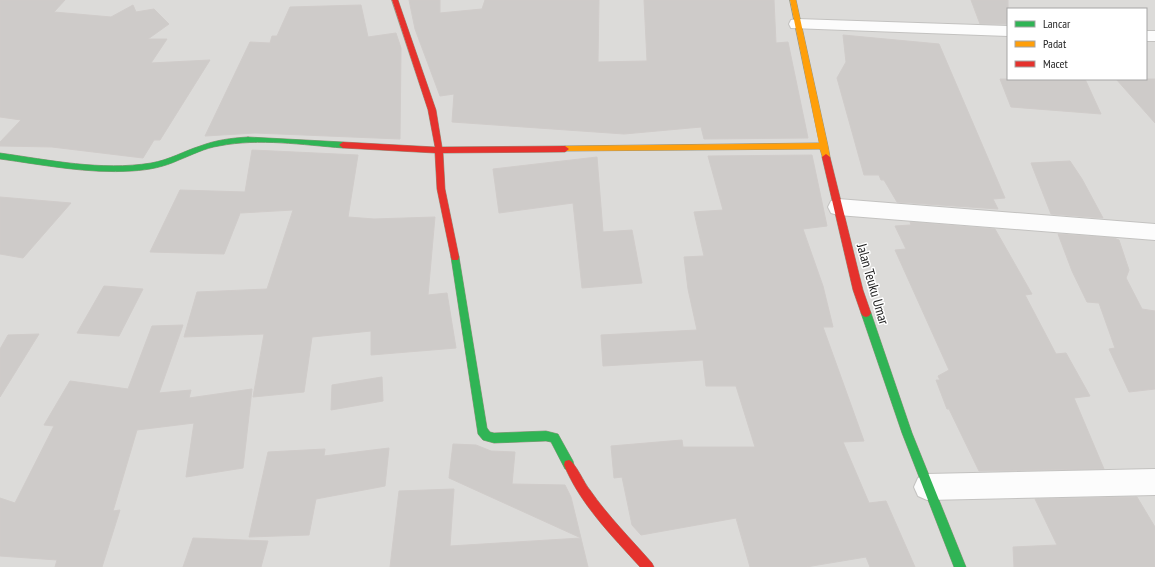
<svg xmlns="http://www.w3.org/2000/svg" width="1155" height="567" viewBox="0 0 1155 567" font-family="'PT Sans Narrow',sans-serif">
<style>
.residential{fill:#dcdbd9;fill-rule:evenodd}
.building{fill:#cecbc9;stroke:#d0ccca}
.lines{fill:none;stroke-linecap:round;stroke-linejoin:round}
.street-casing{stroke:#c3c2c0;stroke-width:2}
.fast-casing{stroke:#969582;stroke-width:1}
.slow-casing{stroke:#969582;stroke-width:1}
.jam-casing{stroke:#969582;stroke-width:1}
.street{fill:#fcfcfc;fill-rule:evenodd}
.fast{fill:#30b455;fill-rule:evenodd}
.slow{fill:#ff9f0a;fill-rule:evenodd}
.jam{fill:#e5322d;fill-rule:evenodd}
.labels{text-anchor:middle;stroke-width:3;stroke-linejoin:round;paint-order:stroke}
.street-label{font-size:14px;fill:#1f1f1f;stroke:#fff}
</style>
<rect width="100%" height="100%" fill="#edebe8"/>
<!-- residential -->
<path class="residential" d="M0,0H1155V567H0ZM1008,9H1146V79H1008Z"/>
<!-- building -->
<g class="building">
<path d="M0,0H65L54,12L111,17L133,5L136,12L154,9L169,24L148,39H167L151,63L210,60L160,140H154L143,158L52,147L0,146V142L21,120L0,117Z"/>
<path d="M409,0H440V13L482,9L485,0H599L598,62L647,61L644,0H774L776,43L788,42L808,138L704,139L701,127L624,134L452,122L454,94L440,96L415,29Z"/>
<path d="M971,0H1008V24H980Z"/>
<path d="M361,5L368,37L396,33L401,48L400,139L255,133L205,136L250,42L270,43L272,36H277L290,7Z"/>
<path d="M843,35L939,44L1005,198L993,199L998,209L897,202L884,180H881L879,175H864L837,78L846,62Z"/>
<path d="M1000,79H1085L1101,114L1011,107Z"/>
<path d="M1116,79H1155V123Z"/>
<path d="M252,150L358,155L348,217L374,219L435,217L428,295L447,293L456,348L371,355V331L312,337L304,392L253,397L264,334L184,337L197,292L267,289L293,210L241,213V211L224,254L150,252L180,190L245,192Z"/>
<path d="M812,155L827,226L803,229L823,286L833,327H823L864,441L843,442L869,503L886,501L915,567H870L866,557L806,567H750L736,518L641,535L632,525L622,477L614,478L611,446L682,440L683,447H755L736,386H706L703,360L603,366L601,335L697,330L688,289L684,257L704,256L694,212L723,210L708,156Z"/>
<path d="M597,157L603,232L632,230L642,283L582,288L573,203L499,213L493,169Z"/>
<path d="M1070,161L1082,179L1103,218L1051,214L1031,163Z"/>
<path d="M0,197L71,203L23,258L0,254Z"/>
<path d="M910,222L995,229L1032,294L1025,295L1056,354L1066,353L1090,396L1074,398L1104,469L979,471L949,409H947L936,380H940L938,376L949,370L895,250L906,249L895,226L911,225Z"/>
<path d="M1058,234L1114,238L1119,240L1129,270L1126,278L1142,309L1155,311V389L1129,392L1109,349L1115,348L1099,303L1087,302L1072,271Z"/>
<path d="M104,286L143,289L119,336L77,333Z"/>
<path d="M183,325L159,393L191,390L189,398L252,389L243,468L186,477L194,423L137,430L113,511L120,510L102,567H55L57,560L0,556V498L15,503L54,426L44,425L70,381L128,389L152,326Z"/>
<path d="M39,334L0,397V349L8,335Z"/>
<path d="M382,377L383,401L331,410L332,385Z"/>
<path d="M453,444L476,445L491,451L515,452L512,484L565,485L571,497L588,567H390L399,491L454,489L450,546L581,538L449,478Z"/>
<path d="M389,448L385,486L316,499L309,535L249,537L268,452L325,449L324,456Z"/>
<path d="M1137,497L1155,527V567H1014L1013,547L1057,545L1035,499Z"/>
<path d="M193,538L268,541L261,567H183Z"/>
</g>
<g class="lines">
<!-- street casing -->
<g class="street-casing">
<g id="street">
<path d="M797,19L1008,26V36L791,28L789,24L791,20Z"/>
<rect x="1146" y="31" width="9" height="10"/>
<path d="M838,199L1155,224V240L838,215L831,213L828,207L831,201Z"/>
<path d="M1155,469V495L927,500L918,496L914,487L918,478L927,474Z"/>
</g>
</g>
<!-- fast casing -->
<g class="fast-casing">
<g id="fast">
<path d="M248,137L343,142L347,145L343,148C302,145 260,138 219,146C205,148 192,155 179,160C164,167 149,170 132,171C88,174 44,165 0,159V153C50,160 101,171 151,163C169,160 184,151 200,146C216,140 231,138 248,137Z"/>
<path d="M455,253L458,254L459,257L487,428L490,432L494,433L546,431L558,434L573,461L574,465L573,469L569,470L565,469L551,442L546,441L494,443L483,440L478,434L451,257L452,254Z"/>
<path d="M866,309L869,310L871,313L912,433L966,567H954L902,433L861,313L863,310Z"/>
</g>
</g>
<!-- slow casing -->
<g class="slow-casing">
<path id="slow" d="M790,0H796L828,146L830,157L829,159H823L820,149L562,151L561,149L565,146L819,143Z"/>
</g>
<!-- jam casing -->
<g class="jam-casing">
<g id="jam">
<path d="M392,0H398L436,110L442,147L565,146L569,149L565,152L443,153L445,189L459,257L458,260H452L451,257L437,189L435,153L343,148L339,145L343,142L435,147L428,110Z"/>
<path d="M826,154L830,157L863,290L871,313L869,316L866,317L863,316L861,313L853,290L822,157Z"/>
<path d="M569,460C576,463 584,483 590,490C608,516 631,539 652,563L654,567H640C612,536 580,504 564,465L565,461Z"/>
</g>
</g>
<!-- street -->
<use href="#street" class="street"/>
<!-- fast -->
<use href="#fast" class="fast"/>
<!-- slow -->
<use href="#slow" class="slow"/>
<!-- jam -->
<use href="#jam" class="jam"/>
</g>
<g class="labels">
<!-- street labels -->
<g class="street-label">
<text transform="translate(873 284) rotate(74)" y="5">Jalan Teuku Umar</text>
</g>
</g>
<!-- legend -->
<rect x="1007" y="8" width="140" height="72" fill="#ffffff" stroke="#a5a5a5"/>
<rect x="1015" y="21" width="20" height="6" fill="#30b455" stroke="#a5a5a5"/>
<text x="1043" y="28" font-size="12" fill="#1f1f1f">Lancar</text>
<rect x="1015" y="41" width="20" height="6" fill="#ff9f0a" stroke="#a5a5a5"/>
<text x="1043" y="48" font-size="12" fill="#1f1f1f">Padat</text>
<rect x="1015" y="61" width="20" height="6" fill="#e5322d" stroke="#a5a5a5"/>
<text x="1043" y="68" font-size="12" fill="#1f1f1f">Macet</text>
</svg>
